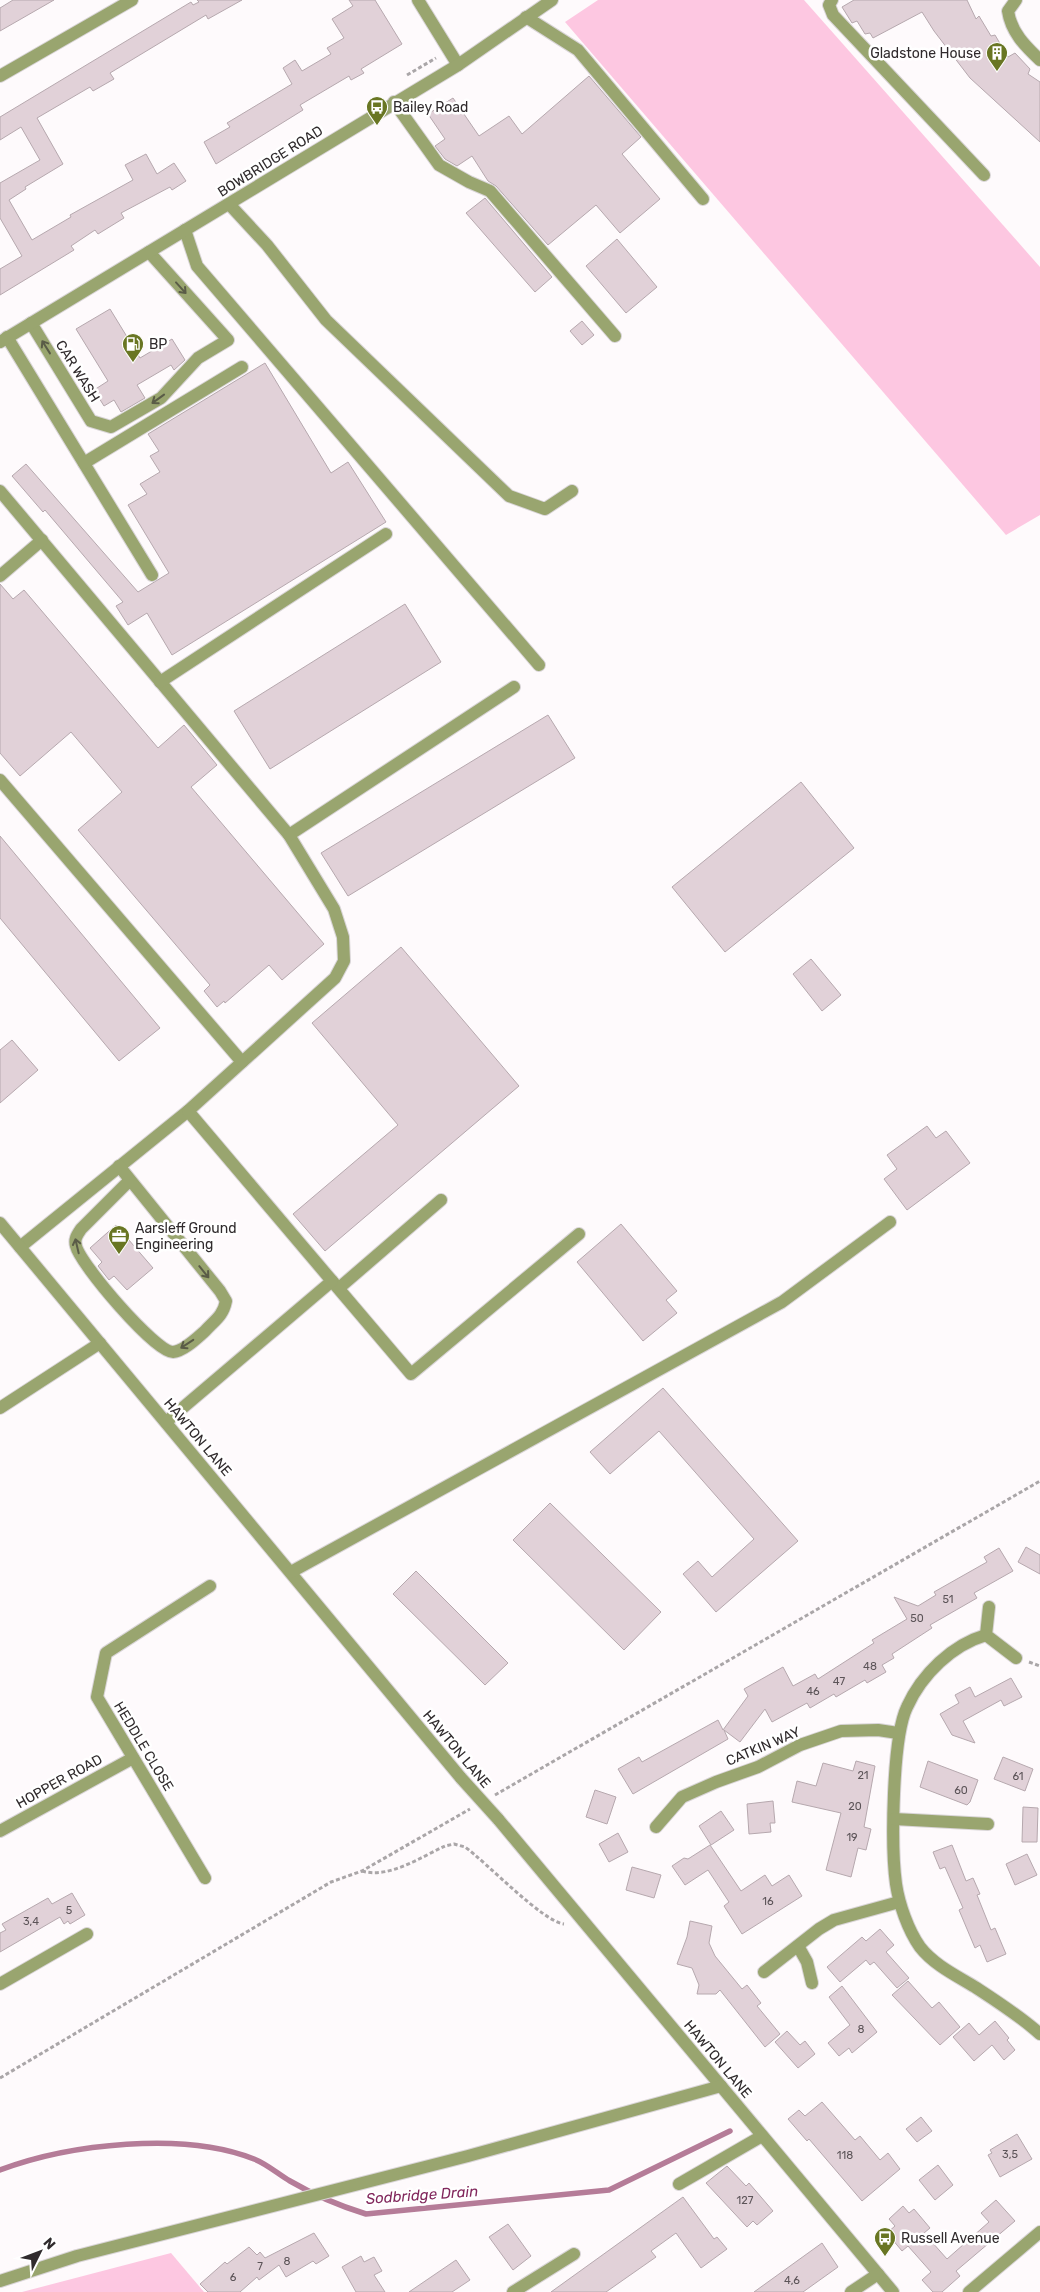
<svg xmlns="http://www.w3.org/2000/svg" width="1040" height="2292" viewBox="0 0 1040 2292" font-family="Rubik,sans-serif">
<style>
.green{fill:#fdc7e1}
.lines{fill:none;stroke-linecap:round;stroke-linejoin:round}
.stream{stroke:#b57c98;stroke-width:5.5}
.building{fill:#e1d1d8;stroke:#b6a8ae}
.minor-casing{stroke:#d9d5d7;stroke-width:14}
.path{stroke:#aaa6a8;stroke-width:3;stroke-dasharray:4 2.5;stroke-linecap:butt}
.minor{stroke:#99a56f;stroke-width:12}
.minor-bridge-casing{stroke:#d9d5d7;stroke-width:14;stroke-linecap:butt}
.minor-bridge{stroke:#99a56f;stroke-width:12}
.oneway{stroke:#5a5c47}
.labels{text-anchor:middle;stroke-width:5;stroke-linejoin:round;paint-order:stroke}
.number-label{font-size:11px;fill:#5c5458}
.poi-label{font-size:14px;fill:#302b2d;stroke:#fff;text-anchor:start}
.street-label{font-size:14px;fill:#302b2d;stroke:#fff}
.water-label{font-size:15px;font-style:italic;fill:#82285d;stroke:#fff}
</style>
<rect width="100%" height="100%" fill="#fefafc"/>
<!-- green -->
<g class="green">
<path d="M598,0H804L1040,267V515L1006,535L565,22Z"/>
<path d="M171,2253L204,2292H22Z"/>
</g>
<g class="lines">
<!-- stream -->
<path class="stream" d="M0,2170C69,2144 184,2131 254,2159C267,2164 278,2174 290,2181C314,2195 340,2206 366,2214L609,2190L730,2131"/>
</g>
<!-- building -->
<g class="building">
<path d="M13,0H54L0,31V8Z"/>
<path d="M197,0H242L208,19L206,15L110,73L114,79L93,91L90,87L37,118L63,164L25,187L26,189L9,200L32,240L71,217L70,215L133,180L125,165L146,154L157,174L174,163L186,181L172,190L170,187L121,213L124,218L98,234L95,230L71,246L74,250L0,295V269L22,256L0,218V183L40,160L21,127L0,140V117L191,2L193,5L199,2Z"/>
<path d="M349,0H375L402,44L361,69L364,73L351,80L349,76L300,105L303,110L216,164L204,142L230,127L227,123L292,84L283,68L295,60L302,71L331,54L327,48L344,38L332,19L353,6Z"/>
<path d="M854,0H967L976,19L979,16L991,36L995,35L1008,57L1015,53L1030,69L1028,74L1040,82V142L970,78L934,31L922,12L873,38L870,33L865,34L857,21L852,23L842,7Z"/>
<path d="M589,76L641,137L622,154L660,199L620,233L596,205L548,245L496,186L488,181L472,156L457,166L445,159L435,146L445,139L428,114L453,98L479,136L509,116L522,134Z"/>
<path d="M485,198L552,277L535,292L466,213Z"/>
<path d="M617,239L657,287L626,313L586,266Z"/>
<path d="M110,309L140,358L172,339L185,360L174,370L171,365L137,385L145,398L121,412L114,400L104,406L94,390L108,381L76,329Z"/>
<path d="M582,321L594,335L582,345L570,331Z"/>
<path d="M265,363L331,473L348,462L386,522L172,655L147,613L128,625L116,606L123,602L45,510L43,512L12,476L26,464L138,592L169,573L128,505L147,494L140,484L160,472L150,456L159,451L148,434Z"/>
<path d="M0,584L13,599L24,590L158,748L184,725L217,765L191,787L324,944L282,980L269,965L225,1003L224,1001L217,1007L204,991L210,985L78,830L122,792L71,732L20,776L0,753Z"/>
<path d="M405,604L441,662L270,769L234,711Z"/>
<path d="M548,715L575,758L348,896L321,853Z"/>
<path d="M801,782L854,848L725,952L672,887Z"/>
<path d="M0,836L160,1028L119,1061L0,918Z"/>
<path d="M401,947L519,1086L325,1251L293,1214L398,1125L312,1023Z"/>
<path d="M811,959L841,995L822,1011L793,974Z"/>
<path d="M12,1040L38,1070L0,1103V1050Z"/>
<path d="M927,1126L936,1138L946,1131L970,1163L907,1210L884,1179L897,1169L887,1155Z"/>
<path d="M621,1224L677,1291L666,1300L677,1313L643,1341L577,1262Z"/>
<path d="M116,1225L153,1268L127,1290L114,1276L109,1280L98,1266L102,1262L90,1248Z"/>
<path d="M663,1388L798,1541L716,1612L683,1574L698,1561L712,1577L754,1539L659,1431L610,1474L590,1452Z"/>
<path d="M550,1503L661,1612L624,1650L513,1540Z"/>
<path d="M1026,1547L1040,1555V1574L1018,1562Z"/>
<path d="M999,1548L1013,1571L974,1593L977,1598L930,1625L932,1628L892,1654L894,1658L882,1665L886,1672L867,1683L865,1680L836,1697L834,1694L810,1708L807,1703L772,1722L765,1709L740,1742L724,1730L728,1739L633,1794L618,1769L639,1757L642,1762L718,1720L723,1730L748,1696L744,1689L783,1667L793,1686L815,1674L818,1679L874,1643L872,1640L907,1619L894,1597L918,1606L936,1595L934,1592L987,1562L984,1557Z"/>
<path d="M416,1571L508,1663L485,1685L393,1594Z"/>
<path d="M1011,1678L1022,1697L1004,1706L1001,1700L963,1721L975,1743L952,1735L940,1714L959,1703L955,1695L970,1687L975,1697Z"/>
<path d="M1003,1757L1033,1769L1025,1791L994,1779Z"/>
<path d="M856,1761L875,1766L864,1827L871,1829L866,1850L858,1848L851,1877L826,1870L841,1813L792,1802L797,1781L816,1786L823,1763L853,1771Z"/>
<path d="M928,1761L978,1780L970,1802L967,1805L920,1787Z"/>
<path d="M595,1790L616,1797L607,1824L586,1817Z"/>
<path d="M773,1801L775,1823H770L771,1832L749,1834L747,1804Z"/>
<path d="M1023,1807L1038,1808L1037,1842H1022Z"/>
<path d="M721,1811L734,1830L711,1845L699,1826Z"/>
<path d="M618,1833L628,1852L609,1862L599,1844Z"/>
<path d="M710,1845L741,1891L765,1875L772,1886L789,1875L802,1896L742,1934L724,1906L729,1902L708,1870L685,1885L672,1866L684,1858L688,1859Z"/>
<path d="M952,1845L966,1881L973,1878L980,1894L977,1895L991,1930L995,1928L1006,1954L987,1962L980,1945L975,1948L959,1910L963,1908L945,1867L940,1869L933,1852Z"/>
<path d="M1027,1854L1037,1875L1015,1885L1006,1864Z"/>
<path d="M632,1867L661,1875L654,1898L626,1890Z"/>
<path d="M72,1893L85,1915L70,1924L68,1921L64,1924L60,1917L0,1952V1933L6,1930L2,1924L48,1898L52,1904Z"/>
<path d="M690,1921L712,1926L709,1943L715,1956L742,1989L747,1985L761,2003L757,2006L780,2034L765,2047L720,1990L716,1994H697L699,1985L692,1968L677,1964L687,1937Z"/>
<path d="M880,1929L894,1945L886,1952L909,1978L897,1988L874,1962L870,1965L866,1960L840,1982L827,1967L862,1937L866,1941Z"/>
<path d="M908,1981L932,2008L939,2002L960,2027L940,2045L892,1995Z"/>
<path d="M842,1986L877,2032L852,2053L849,2048L839,2056L828,2043L850,2025L829,1997Z"/>
<path d="M995,2021L1009,2038L1007,2040L1015,2050L1004,2060L992,2045L974,2061L953,2037L969,2023L979,2035Z"/>
<path d="M787,2031L800,2045L805,2041L815,2054L798,2068L775,2042Z"/>
<path d="M822,2102L855,2140L860,2136L880,2160L888,2153L900,2169L862,2201L809,2139L807,2141L788,2119L799,2110L805,2116Z"/>
<path d="M921,2117L932,2131L917,2142L906,2129Z"/>
<path d="M1017,2134L1032,2159L1000,2177L988,2155L992,2153L990,2150Z"/>
<path d="M938,2165L953,2185L935,2200L919,2180Z"/>
<path d="M727,2166L746,2186L749,2183L773,2211L757,2225L753,2221L747,2227L706,2183Z"/>
<path d="M683,2197L714,2239L717,2237L727,2249L701,2268L676,2233L651,2251L656,2257L606,2292H551Z"/>
<path d="M996,2200L1015,2221L956,2271L960,2276L942,2292H933L922,2280L931,2272L908,2246L902,2251L887,2233L895,2226L889,2219L903,2206L909,2213L914,2209L930,2228L924,2233L947,2259L989,2222L981,2213Z"/>
<path d="M508,2224L531,2256L513,2270L489,2237Z"/>
<path d="M314,2233L329,2256L316,2264L313,2261L286,2277L279,2265L259,2280L257,2277L240,2292H208L200,2284L225,2262L227,2264L249,2247L257,2255L260,2252L265,2258Z"/>
<path d="M822,2243L838,2267L803,2292H754Z"/>
<path d="M361,2256L364,2262L374,2257L382,2271L374,2275L385,2292H356L342,2267Z"/>
<path d="M456,2260L470,2280L452,2292H409Z"/>
</g>
<g class="lines">
<!-- minor casing -->
<g class="minor-casing">
<g id="minor">
<path d="M418,0L458,65"/>
<path d="M832,0L829,5L833,15L984,175"/>
<path d="M1016,0L1008,11C1011,32 1025,46 1040,60"/>
<path d="M526,17L578,50L703,199"/>
<path d="M0,76L132,0"/>
<path d="M394,102L439,165L469,182L490,191L615,336"/>
<path d="M229,204L267,245L326,320L509,496L545,509L572,491"/>
<path d="M185,230L197,266L539,665"/>
<path d="M31,323L91,421L111,427L161,398L198,358L228,340L149,252"/>
<path d="M7,337L152,575"/>
<path d="M0,342L458,65L552,0"/>
<path d="M84,463L242,367"/>
<path d="M0,491L289,835L334,909L343,937L344,961L335,978L188,1111L20,1247"/>
<path d="M0,576L42,540"/>
<path d="M160,682L386,534"/>
<path d="M0,780L242,1062"/>
<path d="M289,835L514,687"/>
<path d="M119,1166L220,1291L226,1301C223,1316 215,1320 205,1331C197,1338 184,1351 173,1352C155,1352 80,1264 76,1246C74,1239 77,1235 81,1229L130,1180"/>
<path d="M0,1223L461,1778"/>
<path d="M332,1281L411,1374L579,1234"/>
<path d="M339,1288L441,1200"/>
<path d="M0,1408L100,1343"/>
<path d="M166,1422L332,1281L188,1111"/>
<path d="M291,1572L782,1302L890,1222"/>
<path d="M989,1607L986,1635L1016,1658"/>
<path d="M986,1635C952,1645 922,1674 907,1707C892,1738 891,1848 896,1884C899,1904 908,1930 920,1947C934,1965 957,1976 975,1987C998,2002 1020,2016 1040,2034"/>
<path d="M498,1819L893,2292"/>
<path d="M894,1819L988,1824"/>
<path d="M656,1827L682,1797L716,1782L758,1767L800,1745L841,1731L878,1730L898,1733"/>
<path d="M0,1831L133,1758"/>
<path d="M205,1878L97,1697L106,1653L210,1586"/>
<path d="M798,1946L807,1962L812,1983"/>
<path d="M764,1972L819,1929L834,1920L899,1902"/>
<path d="M0,1984L87,1934"/>
<path d="M679,2184L762,2136"/>
<path d="M0,2281L77,2256L468,2156L721,2086"/>
<path d="M513,2292L574,2254"/>
<path d="M851,2292L878,2274"/>
<path d="M969,2292L1040,2232"/>
</g>
</g>
<!-- path -->
<g class="path">
<path d="M407,75L436,58"/>
<path d="M1029,1662L1040,1666"/>
<path d="M495,1795L1040,1481"/>
<path d="M362,1871C389,1879 421,1857 445,1846L454,1844L465,1847C486,1862 543,1922 564,1924"/>
<path d="M0,2078L331,1882L362,1871L470,1809"/>
</g>
<!-- minor -->
<use href="#minor" class="minor"/>
<!-- minor-bridge casing -->
<g class="minor-bridge-casing">
<path id="minor-bridge" d="M461,1778L498,1819"/>
</g>
<!-- minor-bridge -->
<use href="#minor-bridge" class="minor-bridge"/>
</g>
<!-- one-way arrows -->
<defs><path id="oneway-shaft" d="M-6 0H5M1.5-3L5.5 0L1.5 3" fill="none" stroke-width="1.6" stroke-linecap="round" stroke-linejoin="round" transform="scale(1.25)"/></defs>
<g class="oneway">
<use href="#oneway-shaft" transform="translate(181 288) rotate(48)"/>
<use href="#oneway-shaft" transform="translate(46 347) rotate(-122)"/>
<use href="#oneway-shaft" transform="translate(158 399) rotate(144)"/>
<use href="#oneway-shaft" transform="translate(77 1246) rotate(-103)"/>
<use href="#oneway-shaft" transform="translate(204 1272) rotate(51)"/>
<use href="#oneway-shaft" transform="translate(187 1344) rotate(147)"/>
</g>
<!-- icons -->
<defs>
<g id="building-pin" transform="scale(1.125)"><path d="M0 17L-7.5 6A9.5 9.5 0 1 1 7.5 6Z" fill="#697623" stroke="#fff"/><path d="M-4-6H4V6H1V3H-1V6H-4ZM-2.5-4.3h1.7v1.8h-1.7ZM.8-4.3h1.7v1.8H.8ZM-2.5-1h1.7V.8h-1.7ZM.8-1h1.7V.8H.8Z" fill="#fff"/></g>
<g id="bus-pin" transform="scale(1.125)"><path d="M0 17L-7.5 6A9.5 9.5 0 1 1 7.5 6Z" fill="#697623" stroke="#fff"/><path d="M-5-6H5V4H4V6H2V4H-2V6H-4V4H-5ZM-3.5-4V0h7V-4ZM-3.5 1.2v1.5H-2V1.2ZM2 1.2v1.5H3.5V1.2Z" fill="#fff"/></g>
<g id="fuel-pin" transform="scale(1.125)"><path d="M0 17L-7.5 6A9.5 9.5 0 1 1 7.5 6Z" fill="#697623" stroke="#fff"/><path d="M-5.5-6h7V0h2V4h1.3V-2.5L3-4.5l.8-.8L6-3V5H2.5V1h-1V6h-7ZM-4.2-4.7v3.2H.2V-4.7Z" fill="#fff"/></g>
<g id="office-pin" transform="scale(1.125)"><path d="M0 17L-7.5 6A9.5 9.5 0 1 1 7.5 6Z" fill="#697623" stroke="#fff"/><path d="M-6-3h4V-5.5h4V-3h4V5H-6ZM-1-4.5V-3h2v-1.5ZM-6 0V1H6V0Z" fill="#fff"/></g>
</defs>
<g fill-rule="evenodd">
<use href="#building-pin" x="997" y="53"/>
<use href="#bus-pin" x="377" y="107"/>
<use href="#fuel-pin" x="133" y="344"/>
<use href="#office-pin" x="119" y="1236"/>
<use href="#bus-pin" x="885" y="2238"/>
</g>
<g class="labels">
<!-- number labels -->
<g class="number-label">
<text x="948" y="1603">51</text>
<text x="917" y="1622">50</text>
<text x="870" y="1670">48</text>
<text x="839" y="1685">47</text>
<text x="813" y="1695">46</text>
<text x="863" y="1779">21</text>
<text x="1018" y="1780">61</text>
<text x="961" y="1794">60</text>
<text x="855" y="1810">20</text>
<text x="852" y="1841">19</text>
<text x="768" y="1905">16</text>
<text x="69" y="1914">5</text>
<text x="31" y="1925">3,4</text>
<text x="861" y="2033">8</text>
<text x="1010" y="2158">3,5</text>
<text x="845" y="2159">118</text>
<text x="745" y="2204">127</text>
<text x="287" y="2265">8</text>
<text x="260" y="2270">7</text>
<text x="233" y="2281">6</text>
<text x="792" y="2284">4,6</text>
</g>
<!-- poi labels -->
<g class="poi-label">
<text x="981" y="58" text-anchor="end">Gladstone House</text>
<text x="393" y="112">Bailey Road</text>
<text x="149" y="349">BP</text>
<text x="135" y="1233">Aarsleff Ground<tspan x="135" dy="16">Engineering</tspan></text>
<text x="901" y="2243">Russell Avenue</text>
</g>
<!-- street labels -->
<g class="street-label">
<text transform="translate(270 161) rotate(-32)" y="5">BOWBRIDGE ROAD</text>
<text transform="translate(78 371) rotate(58)" y="5">CAR WASH</text>
<text transform="translate(198 1437) rotate(50)" y="5">HAWTON LANE</text>
<text transform="translate(144 1746) rotate(59)" y="5">HEDDLE CLOSE</text>
<text transform="translate(763 1746) rotate(-23)" y="5">CATKIN WAY</text>
<text transform="translate(457 1749) rotate(50)" y="5">HAWTON LANE</text>
<text transform="translate(59 1781) rotate(-29)" y="5">HOPPER ROAD</text>
<text transform="translate(718 2059) rotate(50)" y="5">HAWTON LANE</text>
</g>
<!-- water labels -->
<g class="water-label">
<text transform="translate(422 2195) rotate(-4)" y="5">Sodbridge Drain</text>
</g>
</g>
<!-- north arrow -->
<g transform="translate(40 2252) rotate(48)" stroke="#ffffff" stroke-width="4" paint-order="stroke">
<path d="M0-4L9 19L0 12L-9 19Z" fill="#302b2d"/>
<text y="-8" font-size="14" font-weight="bold" text-anchor="middle" fill="#302b2d">N</text>
</g>
</svg>
